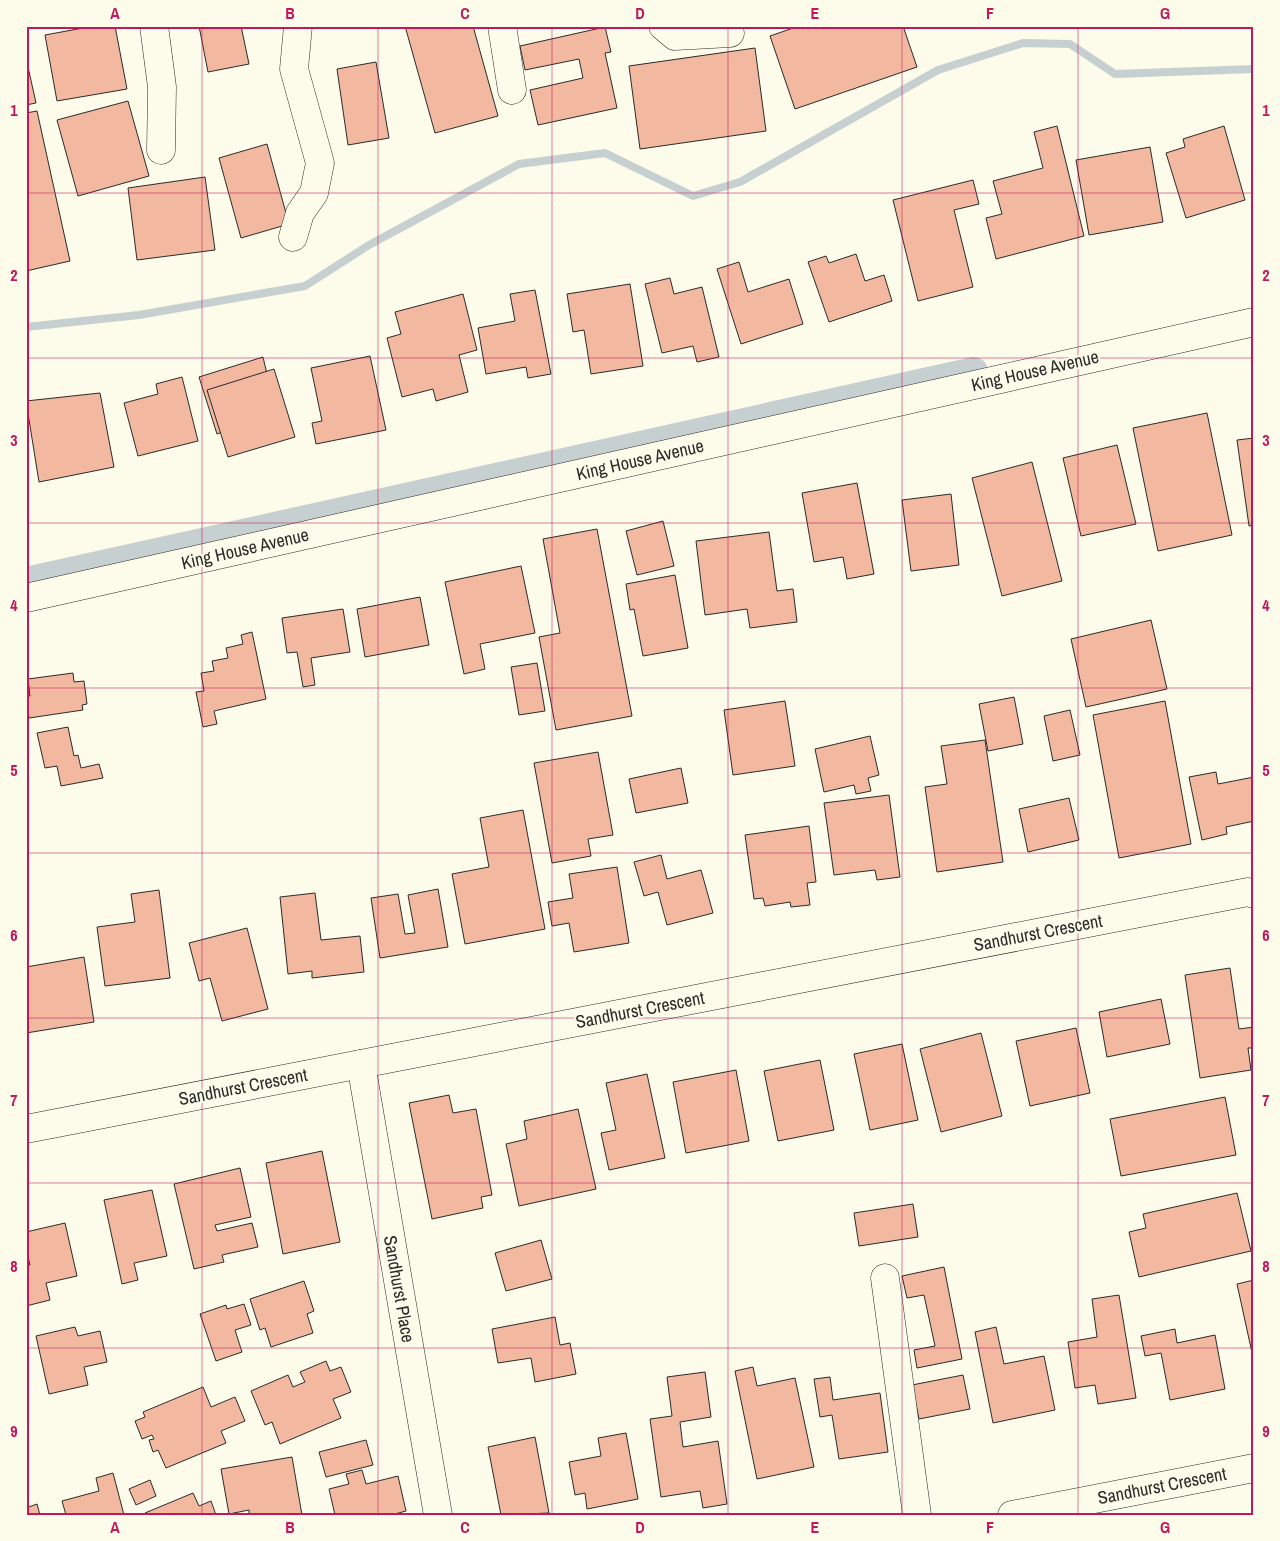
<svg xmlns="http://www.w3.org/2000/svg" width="1280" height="1541" viewBox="0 0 1280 1541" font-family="'Archivo Narrow',sans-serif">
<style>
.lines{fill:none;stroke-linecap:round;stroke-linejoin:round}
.stream{stroke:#c7d0d0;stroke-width:8}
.canal{stroke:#c7d0d0;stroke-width:28}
.building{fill:#f2b8a0;stroke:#2b2b2b}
.minor-casing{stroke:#2b2b2b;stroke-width:29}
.minor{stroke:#fdfbea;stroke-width:28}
.grid{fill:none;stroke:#c2185b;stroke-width:1;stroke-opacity:0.55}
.labels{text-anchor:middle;stroke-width:4;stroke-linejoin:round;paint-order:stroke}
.street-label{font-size:18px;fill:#2b2b2b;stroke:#fdfbea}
.neatline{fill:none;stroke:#c2185b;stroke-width:2}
.grid-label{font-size:16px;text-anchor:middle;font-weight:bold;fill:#c2185b}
</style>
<rect width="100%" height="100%" fill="#fdfbea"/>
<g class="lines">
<!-- stream -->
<path class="stream" d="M26,327L139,315L305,286L369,245L519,164L605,153L693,196L740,182L938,70L1023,43L1070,44L1115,74L1254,69"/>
<!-- canal -->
<path class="canal" d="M26,581L974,371"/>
</g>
<!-- building -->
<g class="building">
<path d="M94,26H115L127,89L57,101L45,35Z"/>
<path d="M199,26H241L249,64L208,72Z"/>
<path d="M405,26H473L498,116L435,133Z"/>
<path d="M799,26H903L917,67L795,109L770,36Z"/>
<path d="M605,27L611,52L605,53L617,108L538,125L530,90L583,78L579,59L525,70L520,46Z"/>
<path d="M755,48L766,131L640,149L629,66Z"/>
<path d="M26,58L36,103L26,105Z"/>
<path d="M376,62L389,138L348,145L337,69Z"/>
<path d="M128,101L149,176L78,196L57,120Z"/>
<path d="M37,111L70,261L26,271V113Z"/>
<path d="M1057,126L1084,236L996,259L986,218L1002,214L993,181L1043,168L1034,132Z"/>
<path d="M1224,126L1245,200L1186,218L1166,153L1185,147L1183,139Z"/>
<path d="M267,144L289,224L241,238L219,158Z"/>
<path d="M1150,147L1163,222L1089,235L1076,160Z"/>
<path d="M205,177L215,250L137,260L128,188Z"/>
<path d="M973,180L979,204L954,210L973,287L918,301L893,200Z"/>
<path d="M856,254L865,281L884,275L892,301L829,322L808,262L826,256L829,263Z"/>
<path d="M739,262L748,292L789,279L803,324L741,344L717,269Z"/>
<path d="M670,278L674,294L702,287L719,357L697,362L693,346L662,353L645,284Z"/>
<path d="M630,284L643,366L591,374L584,330L573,332L567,294Z"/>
<path d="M535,290L551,374L528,378L526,367L486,374L478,328L515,321L510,294Z"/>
<path d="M463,294L477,350L459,355L468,392L436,401L433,389L402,397L387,338L401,334L395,312Z"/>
<path d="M370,356L386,430L316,444L312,423L322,421L311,368Z"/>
<path d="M263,357L276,412L217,434L199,377Z"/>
<path d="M274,369L295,437L228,457L207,390Z"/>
<path d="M182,377L198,441L138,456L124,403L158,394L156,384Z"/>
<path d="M100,393L114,467L39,482L26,401Z"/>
<path d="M1207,413L1232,535L1158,551L1133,428Z"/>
<path d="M1254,438V525L1249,526L1237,440Z"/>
<path d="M1117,445L1136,524L1081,536L1063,458Z"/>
<path d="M1032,462L1062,581L1002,596L972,478Z"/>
<path d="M857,483L874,574L847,579L843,557L814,562L802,493Z"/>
<path d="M951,494L959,565L911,571L902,500Z"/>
<path d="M663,521L674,566L637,575L626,531Z"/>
<path d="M597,529L632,716L556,730L539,637L560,633L543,539Z"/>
<path d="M769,532L777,591L793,589L797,622L750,628L747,609L705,615L696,541Z"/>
<path d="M521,566L535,633L480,644L485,669L464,674L445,582Z"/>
<path d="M675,575L688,648L643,656L634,609L630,610L626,584Z"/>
<path d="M420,597L429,645L365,657L357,609Z"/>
<path d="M343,609L350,652L311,658L315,685L303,687L297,652L287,653L282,618Z"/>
<path d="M1151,620L1167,689L1086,707L1071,639Z"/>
<path d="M252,632L266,699L214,711L217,724L203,727L196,692L204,691L201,673L214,671L212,661L228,658L226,648L243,644L241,635Z"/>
<path d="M537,663L545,711L519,715L511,667Z"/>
<path d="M73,673L74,682L84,681L87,704L82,705L83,710L29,718L26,696H30L28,679Z"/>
<path d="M1014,697L1023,744L988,751L979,704Z"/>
<path d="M785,701L795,766L733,775L724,710Z"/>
<path d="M1165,701L1191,844L1119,858L1093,715Z"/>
<path d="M1070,710L1080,755L1053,761L1044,716Z"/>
<path d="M68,727L74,756L78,755L81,768L99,764L103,778L61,786L57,766L45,768L37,733Z"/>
<path d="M870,736L879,775L868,778L871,791L856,794L854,785L824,792L815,749Z"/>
<path d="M985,740L1003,862L937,872L925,787L947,784L941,746Z"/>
<path d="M598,752L613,835L588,839L591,856L552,863L534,763Z"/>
<path d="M681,768L688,803L636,813L629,779Z"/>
<path d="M1216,772L1218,784L1254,777V821L1226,827L1227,834L1202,840L1189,777Z"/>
<path d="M889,795L900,877L877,880L875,870L834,875L824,803Z"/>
<path d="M1069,798L1079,840L1028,852L1019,809Z"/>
<path d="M523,810L545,929L465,944L452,874L489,867L480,818Z"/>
<path d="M809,826L816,882L807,883L810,905L791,907L790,902L765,906L763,898L754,899L745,835Z"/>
<path d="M661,855L667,879L701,870L713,913L667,925L658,892L644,896L634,862Z"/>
<path d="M617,867L629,943L574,952L569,923L552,926L548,902L573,898L569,874Z"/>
<path d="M438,889L448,947L380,958L371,898L398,894L405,934L415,933L408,895Z"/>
<path d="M159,890L170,978L105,986L97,927L135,922L131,894Z"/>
<path d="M315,893L321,940L360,936L364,972L312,978V971L288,974L280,897Z"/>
<path d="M247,928L268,1009L222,1021L210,978L199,981L189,943Z"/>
<path d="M84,957L94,1022L26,1033V967Z"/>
<path d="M1230,968L1239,1029L1254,1027V1048H1248L1251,1070L1200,1078L1185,975Z"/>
<path d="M1161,999L1170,1044L1107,1057L1099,1012Z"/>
<path d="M1076,1028L1090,1093L1030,1106L1016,1041Z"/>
<path d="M981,1033L1002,1116L941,1132L920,1049Z"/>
<path d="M902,1044L918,1120L870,1130L854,1054Z"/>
<path d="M820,1060L834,1130L778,1141L764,1071Z"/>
<path d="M736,1070L749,1141L686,1153L673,1082Z"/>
<path d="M647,1074L665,1158L609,1170L601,1133L616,1130L606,1083Z"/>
<path d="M449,1095L453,1113L476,1109L492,1195L481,1197L483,1208L432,1219L409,1103Z"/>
<path d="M1225,1097L1236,1155L1121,1176L1110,1119Z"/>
<path d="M578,1109L596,1189L519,1206L506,1144L527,1139L524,1121Z"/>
<path d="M322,1151L340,1242L283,1254L266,1163Z"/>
<path d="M240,1168L251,1217L215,1225L217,1231L252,1223L258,1247L222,1255L224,1262L194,1269L174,1184Z"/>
<path d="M152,1190L167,1256L134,1263L138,1280L122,1284L104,1200Z"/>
<path d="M1237,1193L1251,1251L1139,1277L1129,1232L1146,1228L1143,1214Z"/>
<path d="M913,1204L918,1237L859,1246L854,1213Z"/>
<path d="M65,1223L77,1276L46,1283L50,1300L26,1306V1266L30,1265L26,1249V1232Z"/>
<path d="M541,1240L552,1279L506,1291L495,1253Z"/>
<path d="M944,1267L962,1359L917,1368L914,1350L935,1346L924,1295L907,1298L902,1276Z"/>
<path d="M1254,1280V1362L1237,1284Z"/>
<path d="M304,1281L314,1311L307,1314L313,1333L271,1347L265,1328L260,1330L250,1299Z"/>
<path d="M1119,1295L1136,1398L1098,1404L1095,1385L1075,1388L1068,1342L1097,1337L1092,1299Z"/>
<path d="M244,1304L251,1325L235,1330L242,1352L216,1361L200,1314L226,1305L227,1309Z"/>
<path d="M555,1317L560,1345L570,1343L576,1374L535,1382L531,1358L498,1363L492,1329Z"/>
<path d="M75,1327L78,1336L100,1331L107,1362L84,1367L88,1385L49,1394L36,1336Z"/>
<path d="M996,1327L1004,1364L1044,1356L1055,1410L993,1423L975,1332Z"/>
<path d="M1175,1329L1177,1343L1215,1335L1225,1389L1170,1400L1161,1353L1145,1356L1141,1336Z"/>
<path d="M326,1361L330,1371L341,1367L351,1392L333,1399L341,1418L280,1444L272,1422L265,1425L251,1391L288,1375L293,1387L305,1382L300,1372Z"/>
<path d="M753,1367L757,1386L795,1378L814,1467L757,1479L735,1371Z"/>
<path d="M705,1372L711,1417L680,1422L683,1447L718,1441L727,1504L703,1508L700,1491L661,1497L650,1419L672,1416L667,1377Z"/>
<path d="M963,1375L970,1409L919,1419L912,1385Z"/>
<path d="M830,1377L833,1400L880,1393L888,1452L839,1459L832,1415L820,1417L814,1379Z"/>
<path d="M203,1387L211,1407L235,1397L245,1421L221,1431L226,1443L166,1468L158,1450L153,1452L149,1440L154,1439L152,1435L142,1439L135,1421L145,1417L143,1412Z"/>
<path d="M626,1433L638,1499L587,1509L585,1493L575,1495L569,1462L601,1456L598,1438Z"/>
<path d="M535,1437L549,1513L501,1515L488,1447Z"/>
<path d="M366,1440L373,1465L326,1477L319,1452Z"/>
<path d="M292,1457L302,1515H249V1510L229,1514L221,1469Z"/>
<path d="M362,1470L366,1484L398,1476L406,1511L391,1515H335L329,1489L349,1484L346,1474Z"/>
<path d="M113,1473L124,1515H66L62,1501L99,1491L96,1478Z"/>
<path d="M150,1480L156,1496L136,1505L129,1489Z"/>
<path d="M193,1493L199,1506L211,1501L216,1515H146L145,1513Z"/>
<path d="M37,1504L40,1515H26V1508Z"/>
</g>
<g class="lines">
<!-- minor casing -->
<g class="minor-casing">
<g id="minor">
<path d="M154,26L162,87L161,150"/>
<path d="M502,26L512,90"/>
<path d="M663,26L675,36L730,33"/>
<path d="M293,237L300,213L314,193L320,163L294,69L298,26"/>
<path d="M26,598L1254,322"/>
<path d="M361,1064L438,1515"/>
<path d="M26,1129L1248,892L1254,894"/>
<path d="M885,1278L917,1515"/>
<path d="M1012,1515L1254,1468"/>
</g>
</g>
<!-- minor -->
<use href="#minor" class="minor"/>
</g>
<!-- grid -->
<path class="grid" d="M202,26V1515M378,26V1515M552,26V1515M728,26V1515M902,26V1515M1078,26V1515M26,193H1254M26,358H1254M26,523H1254M26,688H1254M26,853H1254M26,1018H1254M26,1183H1254M26,1348H1254"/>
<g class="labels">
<!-- street labels -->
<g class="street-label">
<text transform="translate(1035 371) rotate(-13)" y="6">King House Avenue</text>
<text transform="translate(640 460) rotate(-13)" y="6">King House Avenue</text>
<text transform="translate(245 549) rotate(-13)" y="6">King House Avenue</text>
<text transform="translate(1038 933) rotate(-11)" y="6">Sandhurst Crescent</text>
<text transform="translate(640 1010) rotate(-11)" y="6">Sandhurst Crescent</text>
<text transform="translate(243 1087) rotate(-11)" y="6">Sandhurst Crescent</text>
<text transform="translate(399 1289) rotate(80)" y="6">Sandhurst Place</text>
<text transform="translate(1162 1486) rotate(-11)" y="6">Sandhurst Crescent</text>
</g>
</g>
<!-- border -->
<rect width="1280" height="1541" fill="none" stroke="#fdfbea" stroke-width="55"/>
<rect x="28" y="28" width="1224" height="1486" class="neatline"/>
<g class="grid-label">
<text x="115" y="19">A</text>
<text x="290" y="19">B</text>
<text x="465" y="19">C</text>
<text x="640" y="19">D</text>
<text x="815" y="19">E</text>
<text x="990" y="19">F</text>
<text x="1165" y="19">G</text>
<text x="14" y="116">1</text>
<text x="1266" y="116">1</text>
<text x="14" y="281">2</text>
<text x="1266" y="281">2</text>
<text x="14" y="446">3</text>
<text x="1266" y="446">3</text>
<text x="14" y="611">4</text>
<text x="1266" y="611">4</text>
<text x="14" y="776">5</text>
<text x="1266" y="776">5</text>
<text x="14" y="941">6</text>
<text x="1266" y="941">6</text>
<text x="14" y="1106">7</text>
<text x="1266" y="1106">7</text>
<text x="14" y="1272">8</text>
<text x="1266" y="1272">8</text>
<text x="14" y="1437">9</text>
<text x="1266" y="1437">9</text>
<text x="115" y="1533">A</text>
<text x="290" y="1533">B</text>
<text x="465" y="1533">C</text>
<text x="640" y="1533">D</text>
<text x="815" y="1533">E</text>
<text x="990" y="1533">F</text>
<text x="1165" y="1533">G</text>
</g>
</svg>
